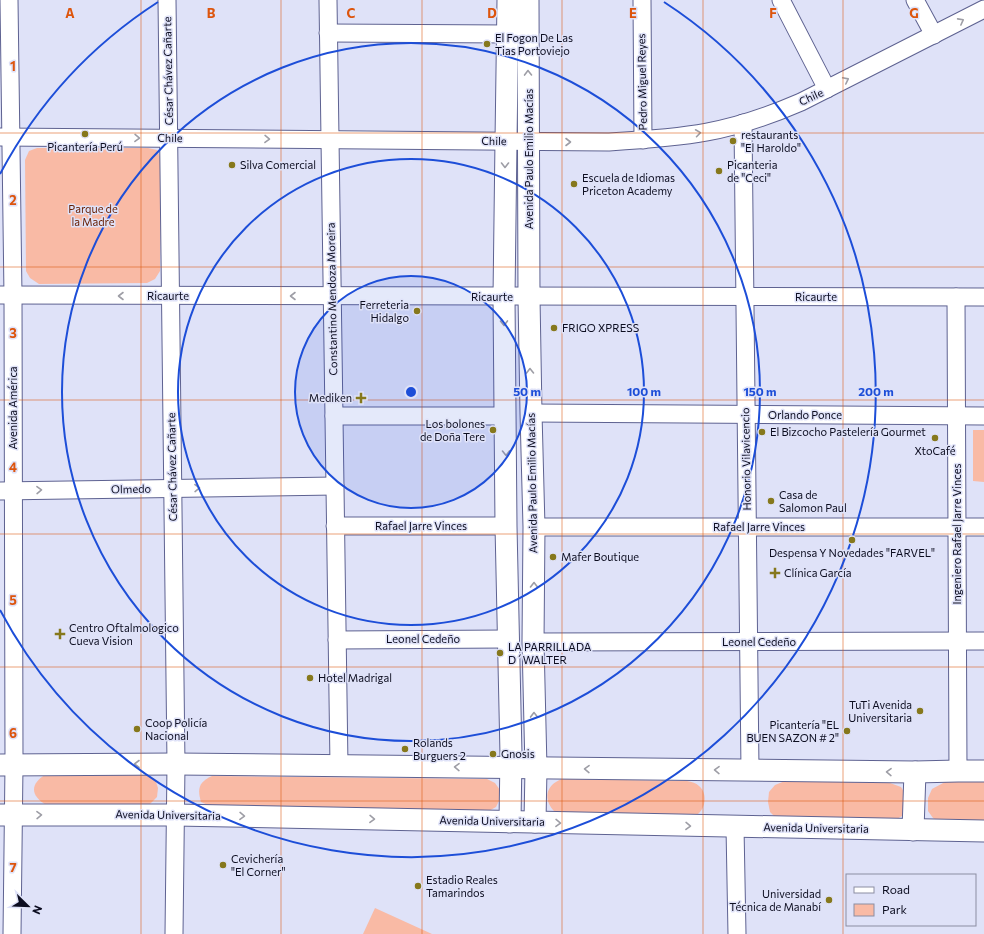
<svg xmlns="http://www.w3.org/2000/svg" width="984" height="934" viewBox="0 0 984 934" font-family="Commissioner,sans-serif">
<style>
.green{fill:#f9baa5}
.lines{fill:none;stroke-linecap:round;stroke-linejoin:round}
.minor-casing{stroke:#5e6291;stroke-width:19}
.major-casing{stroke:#5e6291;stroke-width:23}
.minor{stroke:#fff;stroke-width:17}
.major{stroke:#fff;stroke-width:21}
.oneway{stroke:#9e9ea6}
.grid{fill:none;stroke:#dd550d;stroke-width:1;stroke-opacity:0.55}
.ring{fill:none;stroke:#1d4ed8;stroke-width:2}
.poi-dot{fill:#86781c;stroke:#dfe2f8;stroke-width:1.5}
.labels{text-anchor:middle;stroke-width:3;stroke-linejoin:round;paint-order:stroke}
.poi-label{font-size:11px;fill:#0c0d20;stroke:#dfe2f8;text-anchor:start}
.street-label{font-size:11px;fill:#0c0d20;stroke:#dfe2f8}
.park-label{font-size:11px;fill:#671d00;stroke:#dfe2f8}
.grid-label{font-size:13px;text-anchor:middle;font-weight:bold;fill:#dd550d;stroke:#dfe2f8;stroke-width:3;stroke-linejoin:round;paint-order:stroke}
.centre{fill:#1d4ed8;stroke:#dfe2f8;stroke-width:2}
.ring-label{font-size:12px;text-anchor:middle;font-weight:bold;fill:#1d4ed8;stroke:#dfe2f8;stroke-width:3;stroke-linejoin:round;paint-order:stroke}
</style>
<rect width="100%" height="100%" fill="#dfe2f8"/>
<!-- green -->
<g class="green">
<path d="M37,148H148L157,150L161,159L160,271L155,279L147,283L39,284L30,278L26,271L25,160L29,151Z"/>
<path d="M973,430H984V482L973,481Z"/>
<path d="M46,774L147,775L155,779L158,788L157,797L150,804L46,805C30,795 30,784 46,774Z"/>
<path d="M212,776L487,779L495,783L500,790V799L496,807L485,813L210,806L201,802C197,788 199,782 212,776Z"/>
<path d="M562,779L687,781C692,782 696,783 699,786C707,792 706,807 699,813C698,814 694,816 693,816L555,812C543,800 545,785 562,779Z"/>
<path d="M785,781L890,783L901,787L907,797L906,807L902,816L892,822L775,817L770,812L768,802L769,792L775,785Z"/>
<path d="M945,782H984V825L943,824L933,818L928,811V798L932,789Z"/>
<path d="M375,908L432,934H363Z"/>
</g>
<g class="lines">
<!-- minor casing -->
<g class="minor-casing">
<g id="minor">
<path d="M9,0L13,296L14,765L12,934"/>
<path d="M167,0L176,764L174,934"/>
<path d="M328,0L339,766"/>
<path d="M642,0L643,140"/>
<path d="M781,0L827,89"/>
<path d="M915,0L934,35"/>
<path d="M328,33L508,34"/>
<path d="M743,123L750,771"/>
<path d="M0,137L609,142C642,140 675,138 707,132C740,126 771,115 801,102L984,9"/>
<path d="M0,295L984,297"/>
<path d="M956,297L958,771"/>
<path d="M531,413L984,416"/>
<path d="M334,416H505"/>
<path d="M0,491L335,486"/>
<path d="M335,526H506"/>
<path d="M534,527H984"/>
<path d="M337,640L508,639"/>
<path d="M533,642L984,641"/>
<path d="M735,827L737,934"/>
</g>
</g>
<!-- major casing -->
<g class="major-casing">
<g id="major">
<path d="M508,0L506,141L504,297L506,526L511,755L510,822"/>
<path d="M528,0L529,297L531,413L534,527L533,642L536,768L535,822"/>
<path d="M0,765L176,764L915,772L958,771H984"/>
<path d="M0,815H175L984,831"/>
<path d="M913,830L915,772"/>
</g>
</g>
<!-- minor -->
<use href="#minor" class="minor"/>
<!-- major -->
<use href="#major" class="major"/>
</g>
<!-- one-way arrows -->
<defs><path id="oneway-chevron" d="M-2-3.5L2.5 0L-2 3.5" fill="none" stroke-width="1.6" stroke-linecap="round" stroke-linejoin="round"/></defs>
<g class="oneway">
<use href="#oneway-chevron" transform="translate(961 21) rotate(-28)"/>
<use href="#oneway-chevron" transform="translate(528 73) rotate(-91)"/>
<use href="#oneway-chevron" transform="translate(846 80) rotate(-27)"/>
<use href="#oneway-chevron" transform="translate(698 133) rotate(-8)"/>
<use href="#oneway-chevron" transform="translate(137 138) rotate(1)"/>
<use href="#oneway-chevron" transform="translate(267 139) rotate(1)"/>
<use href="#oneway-chevron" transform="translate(568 142)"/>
<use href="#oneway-chevron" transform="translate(505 165) rotate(90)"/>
<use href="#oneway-chevron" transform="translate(121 296) rotate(-180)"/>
<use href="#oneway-chevron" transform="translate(293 296) rotate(-180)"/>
<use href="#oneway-chevron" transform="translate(504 323) rotate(89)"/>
<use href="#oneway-chevron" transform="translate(530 371) rotate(-91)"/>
<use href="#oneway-chevron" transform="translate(506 453) rotate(89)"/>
<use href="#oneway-chevron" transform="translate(197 488) rotate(-1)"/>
<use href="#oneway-chevron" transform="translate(39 490) rotate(-1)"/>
<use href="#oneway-chevron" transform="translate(534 585) rotate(-90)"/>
<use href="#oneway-chevron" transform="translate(534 715) rotate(-91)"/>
<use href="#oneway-chevron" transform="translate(137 764) rotate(-180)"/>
<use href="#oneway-chevron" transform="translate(457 767) rotate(-179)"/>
<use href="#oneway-chevron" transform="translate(587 769) rotate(-179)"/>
<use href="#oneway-chevron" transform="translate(717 770) rotate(-179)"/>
<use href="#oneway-chevron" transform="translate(889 772) rotate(-179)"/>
<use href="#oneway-chevron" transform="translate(39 815) rotate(-1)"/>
<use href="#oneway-chevron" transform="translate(242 816) rotate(1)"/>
<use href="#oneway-chevron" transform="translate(372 819) rotate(1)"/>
<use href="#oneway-chevron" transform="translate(558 823) rotate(1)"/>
<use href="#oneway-chevron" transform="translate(688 826) rotate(1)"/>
</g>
<!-- grid -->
<path class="grid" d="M141,0V934M281,0V934M422,0V934M562,0V934M703,0V934M843,0V934M0,133H984M0,267H984M0,400H984M0,534H984M0,667H984M0,801H984"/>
<!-- distance rings -->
<circle cx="411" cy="392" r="116" fill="#1d4ed8" fill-opacity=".12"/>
<g class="ring">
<circle cx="411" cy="392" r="116"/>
<circle cx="411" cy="392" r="233"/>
<circle cx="411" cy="392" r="349"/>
<path d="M0 174A465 465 0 0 1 158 2M664 2A465 465 0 1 1 0 610"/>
</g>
<!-- markers -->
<g class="poi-dot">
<circle cx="487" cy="44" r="4"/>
<circle cx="85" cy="134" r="4"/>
<circle cx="733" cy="141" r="4"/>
<circle cx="232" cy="165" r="4"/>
<circle cx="719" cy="171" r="4"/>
<circle cx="574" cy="184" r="4"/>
<circle cx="417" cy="311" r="4"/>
<circle cx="554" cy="328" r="4"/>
<path d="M359 392h4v4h4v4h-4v4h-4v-4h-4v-4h4z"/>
<circle cx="493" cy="430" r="4"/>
<circle cx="762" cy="432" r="4"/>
<circle cx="935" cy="438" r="4"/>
<circle cx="771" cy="501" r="4"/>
<circle cx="852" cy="540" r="4"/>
<circle cx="553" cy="557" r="4"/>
<path d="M773 567h4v4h4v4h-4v4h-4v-4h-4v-4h4z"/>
<path d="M58 628h4v4h4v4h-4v4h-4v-4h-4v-4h4z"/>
<circle cx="500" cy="653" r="4"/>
<circle cx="310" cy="678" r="4"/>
<circle cx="920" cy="711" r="4"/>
<circle cx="137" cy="729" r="4"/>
<circle cx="847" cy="731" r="4"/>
<circle cx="405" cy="749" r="4"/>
<circle cx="493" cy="754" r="4"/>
<circle cx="223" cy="865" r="4"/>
<circle cx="418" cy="886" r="4"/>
<circle cx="829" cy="900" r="4"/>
</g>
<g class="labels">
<!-- poi labels -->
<g class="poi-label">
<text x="495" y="42">El Fogon De Las<tspan x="495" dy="13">Tias Portoviejo</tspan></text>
<text x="741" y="139">restaurants<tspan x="741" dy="13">"El Haroldo"</tspan></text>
<text x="85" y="151" text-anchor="middle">Picantería Perú</text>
<text x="240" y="169">Silva Comercial</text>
<text x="727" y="169">Picanteria<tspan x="727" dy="13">de "Ceci"</tspan></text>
<text x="582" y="182">Escuela de Idiomas<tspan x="582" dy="13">Priceton Academy</tspan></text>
<text x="409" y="309" text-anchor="end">Ferreteria<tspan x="409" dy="13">Hidalgo</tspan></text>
<text x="562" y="332">FRIGO XPRESS</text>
<text x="352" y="402" text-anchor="end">Mediken</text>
<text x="485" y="428" text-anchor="end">Los bolones<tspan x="485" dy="13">de Doña Tere</tspan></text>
<text x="770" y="436">El Bizcocho Pastelería Gourmet</text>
<text x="935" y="455" text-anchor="middle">XtoCafé</text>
<text x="779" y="499">Casa de<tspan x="779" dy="13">Salomon Paul</tspan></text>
<text x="852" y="557" text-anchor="middle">Despensa Y Novedades "FARVEL"</text>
<text x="561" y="561">Mafer Boutique</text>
<text x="784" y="577">Clínica García</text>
<text x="69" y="632">Centro Oftalmologico<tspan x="69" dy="13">Cueva Vision</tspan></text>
<text x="508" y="651">LA PARRILLADA<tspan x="508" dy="13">D´WALTER</tspan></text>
<text x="318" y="682">Hotel Madrigal</text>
<text x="912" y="709" text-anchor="end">TuTi Avenida<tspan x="912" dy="13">Universitaria</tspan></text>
<text x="145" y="727">Coop Policía<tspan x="145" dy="13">Nacional</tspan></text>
<text x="839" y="729" text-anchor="end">Picantería "EL<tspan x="839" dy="13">BUEN SAZON # 2"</tspan></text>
<text x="413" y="747">Rolands<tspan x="413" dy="13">Burguers 2</tspan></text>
<text x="501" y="758">Gnosis</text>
<text x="231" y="863">Cevichería<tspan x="231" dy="13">"El Corner"</tspan></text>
<text x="426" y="884">Estadio Reales<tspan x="426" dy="13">Tamarindos</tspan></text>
<text x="821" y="898" text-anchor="end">Universidad<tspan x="821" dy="13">Técnica de Manabí</tspan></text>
</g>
<!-- street labels -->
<g class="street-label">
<text transform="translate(168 71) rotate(-91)" y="4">César Chávez Cañarte</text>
<text transform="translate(642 82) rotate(-91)" y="4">Pedro Miguel Reyes</text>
<text transform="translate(811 97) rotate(-25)" y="4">Chile</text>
<text transform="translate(170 138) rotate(1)" y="4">Chile</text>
<text transform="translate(494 141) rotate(1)" y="4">Chile</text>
<text transform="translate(529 159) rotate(-90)" y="4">Avenida Paulo Emilio Macías</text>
<text x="168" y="300">Ricaurte</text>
<text x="492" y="301">Ricaurte</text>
<text x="816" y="301">Ricaurte</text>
<text transform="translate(332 299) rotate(-91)" y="4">Constantino Mendoza Moreira</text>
<text transform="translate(13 408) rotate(-90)" y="4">Avenida América</text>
<text x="805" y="419">Orlando Ponce</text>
<text transform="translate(746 459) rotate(-91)" y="4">Honorio Vilavicencio</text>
<text transform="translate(172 467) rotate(-91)" y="4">César Chávez Cañarte</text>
<text transform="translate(532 483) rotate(-91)" y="4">Avenida Paulo Emilio Macías</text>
<text transform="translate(131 489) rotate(-1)" y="4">Olmedo</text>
<text x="421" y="530">Rafael Jarre Vinces</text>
<text x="759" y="531">Rafael Jarre Vinces</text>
<text transform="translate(957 534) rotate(-90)" y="4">Ingeniero Rafael Jarre Vinces</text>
<text x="423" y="643">Leonel Cedeño</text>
<text x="759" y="646">Leonel Cedeño</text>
<text transform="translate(168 815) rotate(1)" y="4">Avenida Universitaria</text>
<text transform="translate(492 821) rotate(1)" y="4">Avenida Universitaria</text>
<text transform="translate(816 828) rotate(1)" y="4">Avenida Universitaria</text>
</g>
<!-- park labels -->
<g class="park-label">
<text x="93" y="213">Parque de<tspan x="93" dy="13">la Madre</tspan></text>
</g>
</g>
<g class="grid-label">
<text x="70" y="18">A</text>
<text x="211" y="18">B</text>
<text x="351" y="18">C</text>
<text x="492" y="18">D</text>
<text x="633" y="18">E</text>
<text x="773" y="18">F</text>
<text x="914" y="18">G</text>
<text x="13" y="71">1</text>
<text x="13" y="205">2</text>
<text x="13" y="338">3</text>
<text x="13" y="472">4</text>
<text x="13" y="605">5</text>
<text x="13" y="738">6</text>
<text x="13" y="872">7</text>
</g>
<circle cx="411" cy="392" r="6" class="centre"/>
<g class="ring-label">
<text x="527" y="396">50 m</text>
<text x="644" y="396">100 m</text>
<text x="760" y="396">150 m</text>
<text x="876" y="396">200 m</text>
</g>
<!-- legend -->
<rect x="846" y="874" width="130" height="52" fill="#dfe2f8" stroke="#8b8da2"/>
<rect x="854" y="887" width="20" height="6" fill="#ffffff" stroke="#8b8da2"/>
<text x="882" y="894" font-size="12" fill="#0c0d20">Road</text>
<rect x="854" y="904" width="20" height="12" fill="#f9baa5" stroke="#8b8da2"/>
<text x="882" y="914" font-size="12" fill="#0c0d20">Park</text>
<!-- north arrow -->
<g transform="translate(28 906) rotate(113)" stroke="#dfe2f8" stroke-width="3" paint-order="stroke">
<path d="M0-3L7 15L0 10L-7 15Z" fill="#0c0d20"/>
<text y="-6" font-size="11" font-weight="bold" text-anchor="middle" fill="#0c0d20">N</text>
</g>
</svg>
